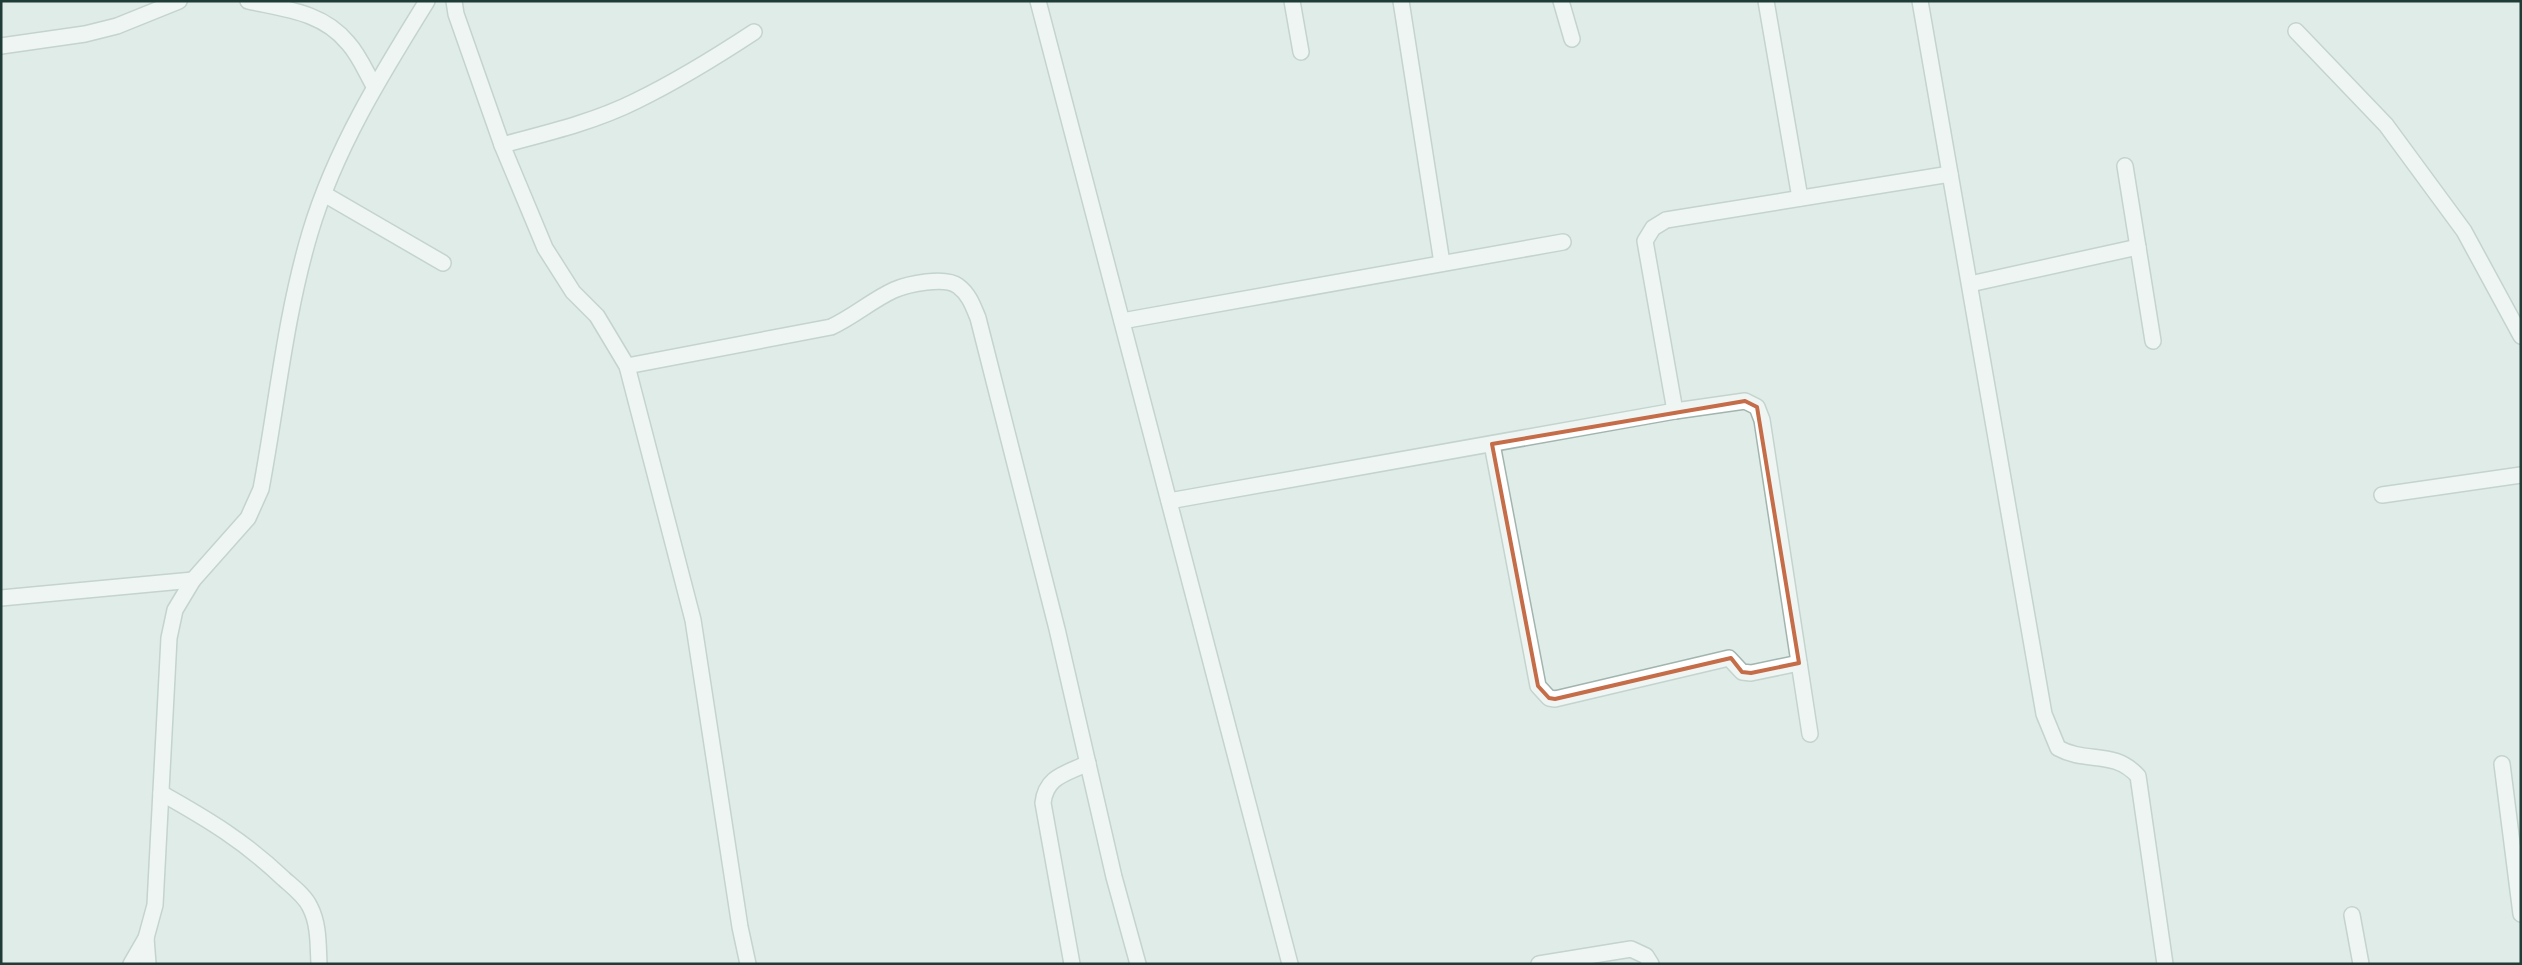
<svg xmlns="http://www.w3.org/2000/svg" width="2522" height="965" viewBox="0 0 2522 965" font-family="Commissioner,sans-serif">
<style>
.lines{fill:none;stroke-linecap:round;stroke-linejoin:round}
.street-casing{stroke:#a2b4ae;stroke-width:18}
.street{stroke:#fff;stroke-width:15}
.marked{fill:none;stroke:#c56c48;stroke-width:4;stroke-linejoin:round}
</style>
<rect width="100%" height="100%" fill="#e0ece7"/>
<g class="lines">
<!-- street casing -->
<g class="street-casing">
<g id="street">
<path d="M248,1C285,9 323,12 348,43C359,55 366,72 374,86"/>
<path d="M454,1L456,14L502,145L545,248L573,292L597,316L627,366L693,620L740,927L748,964"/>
<path d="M1038,1L1290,964"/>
<path d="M1292,1L1301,52"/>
<path d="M1401,1L1442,263"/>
<path d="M1561,1L1572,39"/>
<path d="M1766,1L1800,198"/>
<path d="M1920,1L2044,714L2058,748C2087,764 2113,749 2138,776L2165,964"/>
<path d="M2296,31L2386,125L2464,231L2521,336"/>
<path d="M1,46L85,34L117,26L179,1"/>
<path d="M502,145C547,133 594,122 636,101C677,81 716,57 754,32"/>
<path d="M2125,166L2153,341"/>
<path d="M324,194L443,263"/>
<path d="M1970,284L2138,247"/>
<path d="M1122,321L1563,242"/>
<path d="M627,366L831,327C853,317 872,300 894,290C908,284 945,276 958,286C969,294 973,306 978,318L1057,629L1114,877L1138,964"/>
<path d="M1675,411L1645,241L1653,228L1666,220L1950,174"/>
<path d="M1492,444L1538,686L1549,698L1555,699L1729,658L1742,672L1751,673L1799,663"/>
<path d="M2382,495L2521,475"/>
<path d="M1169,501L1675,411L1745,401L1757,407L1762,420L1810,734"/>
<path d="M1,598L193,580"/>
<path d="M2502,764L2521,914"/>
<path d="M161,793C209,820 244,841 284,879C293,887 305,896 310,907C319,924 318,945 319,964"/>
<path d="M2352,915L2361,964"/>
<path d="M146,938L148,964"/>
<path d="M131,964L146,938L155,905L169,638L175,610L193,580L248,518L261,489C277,404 285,317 310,233C335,149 381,75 427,1"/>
<path d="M1072,964L1043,803C1046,776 1066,774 1088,763"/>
<path d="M1539,964L1631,949L1646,956L1651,964"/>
</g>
</g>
<!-- street -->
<use href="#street" class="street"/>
</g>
<!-- marked area -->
<path d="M0 0H2522V965H0ZM1745,401L1757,407L1799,663L1751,673L1742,672L1731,658L1555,699L1549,698L1538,686L1492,444Z" fill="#e0ece7" fill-opacity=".55" fill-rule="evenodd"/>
<path class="marked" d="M1745,401L1757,407L1799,663L1751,673L1742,672L1731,658L1555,699L1549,698L1538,686L1492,444Z"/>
<!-- border -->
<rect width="2522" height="965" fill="none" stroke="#1f3d36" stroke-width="5"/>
</svg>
